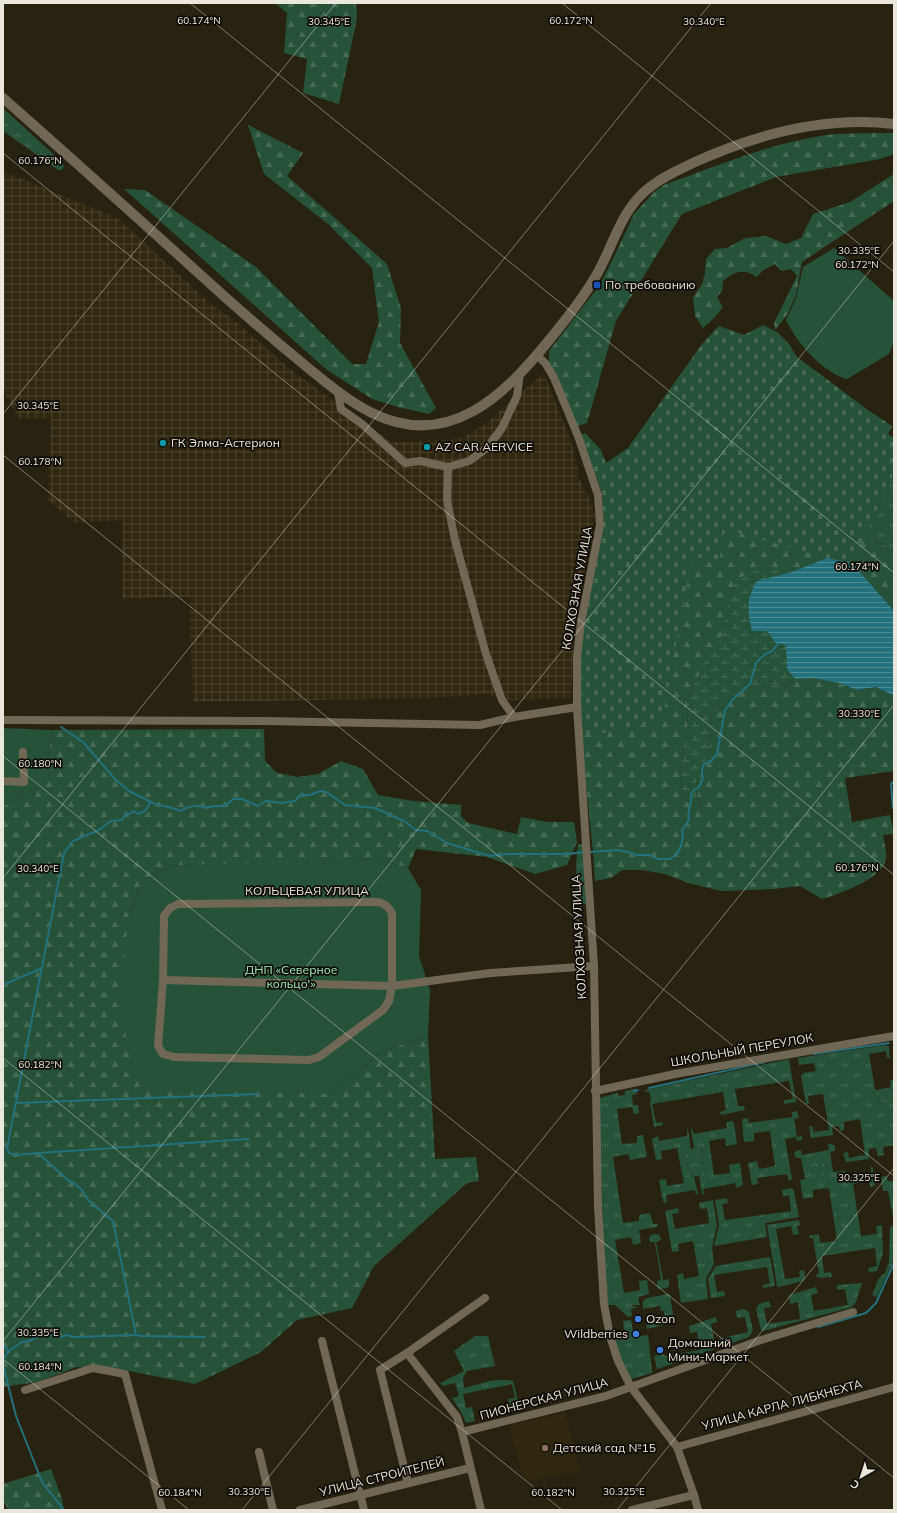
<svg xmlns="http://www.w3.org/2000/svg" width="897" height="1513" viewBox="0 0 897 1513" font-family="Mulish,sans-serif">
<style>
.industrial{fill:url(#industrial-grid)}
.built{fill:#30270f}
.grass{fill:url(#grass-tufts)}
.forest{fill:url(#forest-firs)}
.wetland{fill:url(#wetland-marsh)}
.cemetery{fill:url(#cemetery-stones)}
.park{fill:url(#park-crowns)}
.garden{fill:#265239}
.water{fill:url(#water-rules)}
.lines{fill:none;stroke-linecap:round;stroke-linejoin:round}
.stream{stroke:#23717c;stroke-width:2}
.street{stroke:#706855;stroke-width:8}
.secondary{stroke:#706855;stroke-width:10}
.ticks{fill:none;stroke:#ebe7dc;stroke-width:1;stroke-opacity:0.45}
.transit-dot{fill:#1a4fb4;stroke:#0e0b05;stroke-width:1.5}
.culture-dot{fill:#0f9aa8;stroke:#0e0b05;stroke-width:1.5}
.shop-dot{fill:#3f7fe0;stroke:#0e0b05;stroke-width:1.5}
.education-dot{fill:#8d6e63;stroke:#0e0b05;stroke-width:1.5}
.labels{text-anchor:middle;stroke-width:3.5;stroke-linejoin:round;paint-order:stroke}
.poi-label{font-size:12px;fill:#ebe7dc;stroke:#0e0b05;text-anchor:start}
.street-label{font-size:12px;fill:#ebe7dc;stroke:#0e0b05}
.park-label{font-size:12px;fill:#9bedbc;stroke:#0e0b05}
.ticks-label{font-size:10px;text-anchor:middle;fill:#ebe7dc;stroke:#0e0b05;stroke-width:3.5;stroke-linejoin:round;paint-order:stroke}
</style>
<defs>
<pattern id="industrial-grid" width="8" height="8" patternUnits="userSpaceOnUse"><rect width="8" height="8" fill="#30270f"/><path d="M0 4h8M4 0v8" fill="none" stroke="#4e4631"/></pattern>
<pattern id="grass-tufts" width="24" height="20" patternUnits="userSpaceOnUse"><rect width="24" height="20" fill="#265239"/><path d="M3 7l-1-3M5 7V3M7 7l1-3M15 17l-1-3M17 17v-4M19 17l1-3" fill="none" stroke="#466b55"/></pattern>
<pattern id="forest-firs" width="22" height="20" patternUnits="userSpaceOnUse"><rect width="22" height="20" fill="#265239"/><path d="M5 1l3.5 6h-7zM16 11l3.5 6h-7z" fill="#466b55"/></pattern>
<pattern id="wetland-marsh" width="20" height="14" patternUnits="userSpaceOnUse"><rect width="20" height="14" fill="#265239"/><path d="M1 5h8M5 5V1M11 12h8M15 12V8" fill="none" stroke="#466b55"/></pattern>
<pattern id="cemetery-stones" width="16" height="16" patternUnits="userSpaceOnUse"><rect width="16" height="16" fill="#265239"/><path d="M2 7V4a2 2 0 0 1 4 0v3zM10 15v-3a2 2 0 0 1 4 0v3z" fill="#466b55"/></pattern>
<pattern id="park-crowns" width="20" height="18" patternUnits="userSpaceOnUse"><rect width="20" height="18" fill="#265239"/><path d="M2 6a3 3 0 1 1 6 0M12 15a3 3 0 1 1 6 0" fill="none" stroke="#466b55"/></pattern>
<pattern id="water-rules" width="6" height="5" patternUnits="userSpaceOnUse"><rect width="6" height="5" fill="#23717c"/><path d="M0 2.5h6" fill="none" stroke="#4e8c94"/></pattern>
</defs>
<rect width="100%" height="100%" fill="#282211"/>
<!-- industrial -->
<path class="industrial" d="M5,172L119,219L212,305L232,318L294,372L391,442L450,440L464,437L487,423L503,408L544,373L571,441L579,473L577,475L590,500L595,515L585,571L581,581L573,645L571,698L506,700L487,694L429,698L193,702L189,597L122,599V520L74,523L48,500L51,419H19L6,396L3,380V178Z"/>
<!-- built -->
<path class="built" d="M565,1413L580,1472L524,1480L509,1425Z"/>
<!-- grass -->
<g class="grass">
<path d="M3,108L62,162L64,166L62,170H58L3,131Z"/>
<path d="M894,472V554L866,532Z"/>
<path d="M584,843L586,904H578C576,884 575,865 578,845Z"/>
<path d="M886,1045L889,1047L890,1058H887L886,1051L869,1054L875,1089L876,1090L878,1103L893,1101L890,1080H893L894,1145L883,1147L884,1155L878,1156L876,1148L869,1149V1159L846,1162L843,1153L848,1152L849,1158L865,1155L860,1119L844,1122V1130L840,1131L839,1126L832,1127L833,1135L811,1138L809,1126H812L814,1132L829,1130L823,1094L808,1096L809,1104H806L801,1076L803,1073L816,1071L814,1063L799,1065L798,1058Z"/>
<path d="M789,1059L796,1102L784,1104V1100L793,1099L789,1081L735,1089L738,1106H744L745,1110L721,1115L720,1112L726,1110L723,1092L652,1104L656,1123L662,1122L663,1125L654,1127L650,1102L651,1099L649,1092H646L645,1090Z"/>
<path d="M636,1089L637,1094L632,1095L633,1105H638L639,1113L634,1114L632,1107L617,1109L622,1144L637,1143V1136L643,1135L647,1157L630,1160L628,1154L613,1157L623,1223L639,1221V1215L650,1213L653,1224H658L657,1227L639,1230L641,1243L633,1245L631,1237L615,1240L624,1293L640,1290L639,1281L647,1280L649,1294L638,1297L640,1305H630L637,1307L631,1309L632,1316L628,1317L615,1305H607L604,1267L599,1098L618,1093V1096L625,1095V1091Z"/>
<path d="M797,1111L799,1118L794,1119L797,1137L802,1136V1140L797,1141L796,1137L785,1139L792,1179L789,1181L787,1174L757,1178L758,1184L752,1185L748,1163L757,1161L759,1169L775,1166L770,1131L754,1133V1141L744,1142L742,1119L748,1118L749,1123L792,1117V1112Z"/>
<path d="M732,1121L734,1123L737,1144L726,1146L725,1138L709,1141L714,1175L730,1173L729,1165L740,1163L743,1185L736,1188L735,1183L703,1189L704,1194H702L699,1176L705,1174L701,1147L694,1148L691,1129L692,1128L694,1134L727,1128L726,1122Z"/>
<path d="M688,1129L691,1149L685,1150L690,1177L694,1176L698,1194L696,1195L695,1190L666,1195L667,1202L665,1203L663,1201L659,1180L666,1179L667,1186L684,1183L677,1148L661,1151L662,1159L656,1160L652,1139L658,1136L659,1141L687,1136V1130Z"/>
<path d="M828,1144H832L835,1146V1151L830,1152L833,1172L845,1171L846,1176L871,1172V1166L873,1168L875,1186L870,1187L869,1181L853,1184L861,1236L877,1234L876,1226L882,1225L883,1253L877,1271L869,1272L868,1268L877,1266L875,1248L822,1256L824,1273L831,1272L832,1277L819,1278L816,1276L815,1275L819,1274L813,1238H809V1236L819,1234L820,1243L837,1241L829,1188L813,1190V1197L803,1199L800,1180L805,1179L801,1158H796L794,1153L796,1151L801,1150L802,1155L829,1150Z"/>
<path d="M887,1176L888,1181H894V1222L888,1191H883L881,1177Z"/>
<path d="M792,1188L794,1191L799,1217L765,1223L767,1237L714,1246L719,1225L715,1200L727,1198L728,1203L722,1204L725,1220L791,1211L789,1195L783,1196L782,1190Z"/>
<path d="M713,1200L717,1225L712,1248L714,1264L706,1279L708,1299L681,1303L677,1275L683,1273L684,1279L699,1276L693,1241L678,1244L679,1251L672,1252L665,1211L678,1208L679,1213L672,1214L675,1229L709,1223L707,1208L700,1209L699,1203Z"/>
<path d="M799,1220L800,1225L797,1226L799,1234L793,1235L791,1226L776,1229L785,1279L800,1277L799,1271L804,1270L805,1278L803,1281L779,1287L777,1286L767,1225Z"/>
<path d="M894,1226V1259L877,1297L872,1295L879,1278L885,1273L889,1262L890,1227Z"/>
<path d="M658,1234L660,1236L661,1240L656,1242L663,1280L669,1279V1285L667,1288L659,1289L657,1287V1281L661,1280L655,1242H650L649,1238L651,1235Z"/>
<path d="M770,1257L775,1285L774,1286L763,1288V1285L770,1283L767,1267L714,1275L717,1292L724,1291L725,1296L711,1298L708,1279L716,1266Z"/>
<path d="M862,1283L856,1302L852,1307L763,1331L761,1330L756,1309L759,1304L769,1301L771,1307L764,1308L767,1324L800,1319L798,1302L790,1304L789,1295L816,1287L818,1293L811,1295L814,1311L848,1305L845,1289L837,1290V1285Z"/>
<path d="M668,1294L670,1295L674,1321L671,1323L647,1329L646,1325L665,1322L664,1311H661L660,1306L643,1309V1301L647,1298Z"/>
<path d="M744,1309L749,1312L753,1330L749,1337L657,1369L654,1356L664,1354L665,1356L700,1350L697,1332L690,1333L689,1326L716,1317L717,1322L711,1324L714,1340L748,1332L745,1317L737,1318L736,1311Z"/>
<path d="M631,1320L634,1337L648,1335L652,1370V1373L631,1379L621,1361L614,1340L625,1338L623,1321Z"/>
<path d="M475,1336H488L495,1366L467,1371L463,1378L464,1388C481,1384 495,1377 513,1381L520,1409L511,1411L508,1399L515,1398L512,1384L463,1394L466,1408L472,1407L475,1421L466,1423L460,1410L452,1398L459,1396L455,1383L443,1386L440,1383L464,1371L454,1351Z"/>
</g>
<!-- forest -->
<g class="forest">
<path d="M275,3H356L357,18L339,104L303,93L307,59L284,53L287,13Z"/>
<path d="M248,125L303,153L287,176L387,264L401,308L400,343L436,408L429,414L398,407L372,399L327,370L124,189L145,190L256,267L352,364H366L379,322L372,268L328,224L264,174Z"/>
<path d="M894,133V154L880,159L776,177L682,214L616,321L587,423L577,426L549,363V351L599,286L612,261L634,214L654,192L664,185C719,165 778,140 836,134C855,133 875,133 894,133Z"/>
<path d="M894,174V201L802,262L796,295L787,315L775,330L774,323L797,276L791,269L781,271L775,264L762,271L757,277C744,268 734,271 723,281L722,291L717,297L723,307L714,318L703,328L695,316L693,298L702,284L705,273L706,259L715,249L727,248L745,238L766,236L786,244L801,238L813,214L850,202Z"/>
<path d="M894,470L866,532L894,554V611L852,563L704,667L693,686L687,702L688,740L683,752L680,784L686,799L701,811L696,783L710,748L712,712L745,688L767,685L784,686L795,679L813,678L839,683L857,690L876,687L894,696V771L845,778L852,822L890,815L894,834L883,835C884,842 887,852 886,859C882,879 839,894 822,899L800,886L774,889L721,891L688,883L665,874L642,870H622L611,878L595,881L593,852L581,734L604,521L603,505Z"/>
<path d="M264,729L265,761L277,773L298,777L318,774L341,761L363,769L378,795L413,801L461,805V816L468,823L517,834L521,817L548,822H574L577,842L567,865L535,874L487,857L416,849L408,868L376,859L172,866L143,880L129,913L330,1094L383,1051L428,1036L435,1159L476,1157L479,1181L467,1183L374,1266L352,1308L297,1320L261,1352L195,1384L124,1370L77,1367L37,1382L3,1387V806L48,781L51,730Z"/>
<path d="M51,1469L62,1499L64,1510H8L3,1499V1484Z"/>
</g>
<!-- wetland -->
<path class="wetland" d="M827,558L852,563L894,611L859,680L857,690L839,683L813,678L795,679L784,686L767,685L745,688L712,712L710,748L696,783L701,812L686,799L680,784L683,752L688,740L687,702L693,686L704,667L706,658L716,646L723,633L732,587L744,575L763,569L792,572Z"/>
<!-- cemetery -->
<path class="cemetery" d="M763,325L777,332L789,344L797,357L868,410L892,426L888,434L894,438V472L852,563L827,558L725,529L719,561L692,556L662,721L603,733L581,734L580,659L584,620L604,521L602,493L581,435L585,433L601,450L606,463L628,448L702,344L719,326L744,335Z"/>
<!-- park -->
<g class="park">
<path d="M891,1087L893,1101L878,1103L876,1090Z"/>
<path d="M701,1147L705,1175L690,1177L685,1150Z"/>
<path d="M822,1161L824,1175L812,1177L810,1163Z"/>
</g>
<!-- garden -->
<g class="garden">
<path d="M834,248L894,301V341L889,354L847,379C822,372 797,343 786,320L796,298L803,267Z"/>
<path d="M3,728L51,730L48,781L3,806Z"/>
<path d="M376,859L408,868L421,890L419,956L430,990L428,1036L383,1051L330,1094L159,1089L132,1073L120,997L129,913L143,880L172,866L236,863Z"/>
</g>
<!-- water -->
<path class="water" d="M827,558L852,563L894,611V696L876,687L857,690L839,683L813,678L795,679L787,669L786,645L776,643L767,631H752C747,610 746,599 757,581L792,572Z"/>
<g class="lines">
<!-- stream -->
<g class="stream">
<path d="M61,727L83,742L115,779L129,791L151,802"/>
<path d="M893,808L891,784L894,781"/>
<path d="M589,852L619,850L638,855H650L657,859H670L677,854L681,846L683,836L682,830L689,820C686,808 693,805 691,794L694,790L699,787L703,778C701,772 702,769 704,764L711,761L717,754L725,710L733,699L750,684L756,663L764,655L772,651L778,644"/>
<path d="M3,985L42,968"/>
<path d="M814,1054L889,1043"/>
<path d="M649,1088L765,1062"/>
<path d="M634,1091L638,1090"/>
<path d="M16,1103L258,1094"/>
<path d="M249,1139L38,1153L15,1155L9,1153L7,1148L64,853L73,841L99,830L111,821L122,820L126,813L129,814L134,811L138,814L145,811L151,802C160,807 170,806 180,811C188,806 198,804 206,808C217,803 223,811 233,799H242L258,806L266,801L281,803L295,801L300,795H310L320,791L326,792L345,805L375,808L404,821L416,830L427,831L447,843L490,856L507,854H567L585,852"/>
<path d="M38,1153L69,1181L74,1183L82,1190L89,1201L113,1221L136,1335L142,1336L205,1337"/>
<path d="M818,1327L866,1313L876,1303L894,1263"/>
<path d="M3,1345L9,1352"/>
<path d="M3,1359L10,1350L22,1342L29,1341L39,1336L56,1335L60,1337L67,1335L73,1337L108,1336L136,1335"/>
<path d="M3,1365L16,1416L42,1482L64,1510"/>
</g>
<!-- street -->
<g class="street">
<path d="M537,355L546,364L554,378L578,436L598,495L600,525L581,622L577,657V707L594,966L598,1207L604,1304L610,1336L618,1361L631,1387L677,1447L694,1495L698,1510"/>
<path d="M338,392L341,409L362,424L405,463L420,461L448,467L469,461L487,448L502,428L517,396L520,373"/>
<path d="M448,467L447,500L455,540L486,654L502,700L514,717"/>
<path d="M3,720L263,721L480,725L514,717L577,707"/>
<path d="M3,781L24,782L23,752"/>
<path d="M379,902L387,906L392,913V986L389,1001L383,1010L319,1057L309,1060L174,1057L163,1054L158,1046L163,980L164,916L170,908L178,904Z"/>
<path d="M163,980L392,986L490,973L594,966"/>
<path d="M595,1091L675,1074L894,1036"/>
<path d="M322,1341L364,1510"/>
<path d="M407,1353L457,1417L462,1432L481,1510"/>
<path d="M25,1390L93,1368L125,1374L162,1510"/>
<path d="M462,1432L606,1396L761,1340L853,1312"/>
<path d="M677,1447L894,1387"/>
<path d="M259,1452L273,1510"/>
<path d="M408,1483L380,1370L407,1353L485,1298"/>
<path d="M300,1510L470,1468"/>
<path d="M632,1510L694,1495"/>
</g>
<!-- secondary -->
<path class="secondary" d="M3,98C78,164 151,230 225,297C252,321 279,344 307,367C328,384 348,401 372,413C449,451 505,395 550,339C567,318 584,297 597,274C612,248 619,217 641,195C656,180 676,171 695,162C757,134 825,116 894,124"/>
</g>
<!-- ticks -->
<path class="ticks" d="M190,3L894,573M562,3L894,272M3,153L894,875M3,414L336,3M3,455L894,1176M3,756L894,1478M3,878L711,3M3,1058L562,1510M3,1341L894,241M3,1359L189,1510M242,1510L894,705M617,1510L894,1168"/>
<!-- markers -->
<rect class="transit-dot" x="593" y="281" width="8" height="8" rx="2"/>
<g class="culture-dot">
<circle cx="163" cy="443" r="4"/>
<circle cx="427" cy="447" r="4"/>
</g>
<g class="shop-dot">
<circle cx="638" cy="1319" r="4"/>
<circle cx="636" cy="1334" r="4"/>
<circle cx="660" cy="1350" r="4"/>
</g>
<circle class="education-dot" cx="545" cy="1448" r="4"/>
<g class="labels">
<!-- poi labels -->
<g class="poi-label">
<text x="605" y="289">По требованию</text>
<text x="171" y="447">ГК Элма-Астерион</text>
<text x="435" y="451">AZ CAR AERVICE</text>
<text x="646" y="1323">Ozon</text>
<text x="628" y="1338" text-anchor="end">Wildberries</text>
<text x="668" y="1347">Домашний<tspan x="668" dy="14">Мини-Маркет</tspan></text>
<text x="553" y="1452">Детский сад №15</text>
</g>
<!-- street labels -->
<g class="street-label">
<text transform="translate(577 588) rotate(-80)" y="4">КОЛХОЗНАЯ УЛИЦА</text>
<text x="307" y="895">КОЛЬЦЕВАЯ УЛИЦА</text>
<text transform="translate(579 937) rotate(-93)" y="4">КОЛХОЗНАЯ УЛИЦА</text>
<text transform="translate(742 1050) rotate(-10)" y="4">ШКОЛЬНЫЙ ПЕРЕУЛОК</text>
<text transform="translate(544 1399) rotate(-15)" y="4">ПИОНЕРСКАЯ УЛИЦА</text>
<text transform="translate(782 1405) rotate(-15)" y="4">УЛИЦА КАРЛА ЛИБКНЕХТА</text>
<text transform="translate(382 1477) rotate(-14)" y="4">УЛИЦА СТРОИТЕЛЕЙ</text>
</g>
<!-- park labels -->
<g class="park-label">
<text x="291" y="974">ДНП «Северное<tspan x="291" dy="14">кольцо'»</tspan></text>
</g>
</g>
<g class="ticks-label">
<text x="199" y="24">60.174°N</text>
<text x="571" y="24">60.172°N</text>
<text x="329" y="25">30.345°E</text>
<text x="704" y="25">30.340°E</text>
<text x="40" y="164">60.176°N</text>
<text x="859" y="254">30.335°E</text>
<text x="857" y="268">60.172°N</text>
<text x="38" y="409">30.345°E</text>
<text x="40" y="465">60.178°N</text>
<text x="857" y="570">60.174°N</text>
<text x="859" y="717">30.330°E</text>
<text x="40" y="767">60.180°N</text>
<text x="857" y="871">60.176°N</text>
<text x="38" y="872">30.340°E</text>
<text x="40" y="1068">60.182°N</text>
<text x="859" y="1181">30.325°E</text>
<text x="38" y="1336">30.335°E</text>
<text x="40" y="1370">60.184°N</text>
<text x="249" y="1495">30.330°E</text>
<text x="624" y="1495">30.325°E</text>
<text x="180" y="1496">60.184°N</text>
<text x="553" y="1496">60.182°N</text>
</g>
<!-- border -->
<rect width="897" height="1513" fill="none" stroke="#ebe7dc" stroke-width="8"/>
<!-- north arrow -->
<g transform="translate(861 1477) rotate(219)" stroke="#0e0b05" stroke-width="3" paint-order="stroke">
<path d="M0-3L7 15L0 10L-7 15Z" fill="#ebe7dc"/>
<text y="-6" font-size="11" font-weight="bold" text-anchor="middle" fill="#ebe7dc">С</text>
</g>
</svg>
